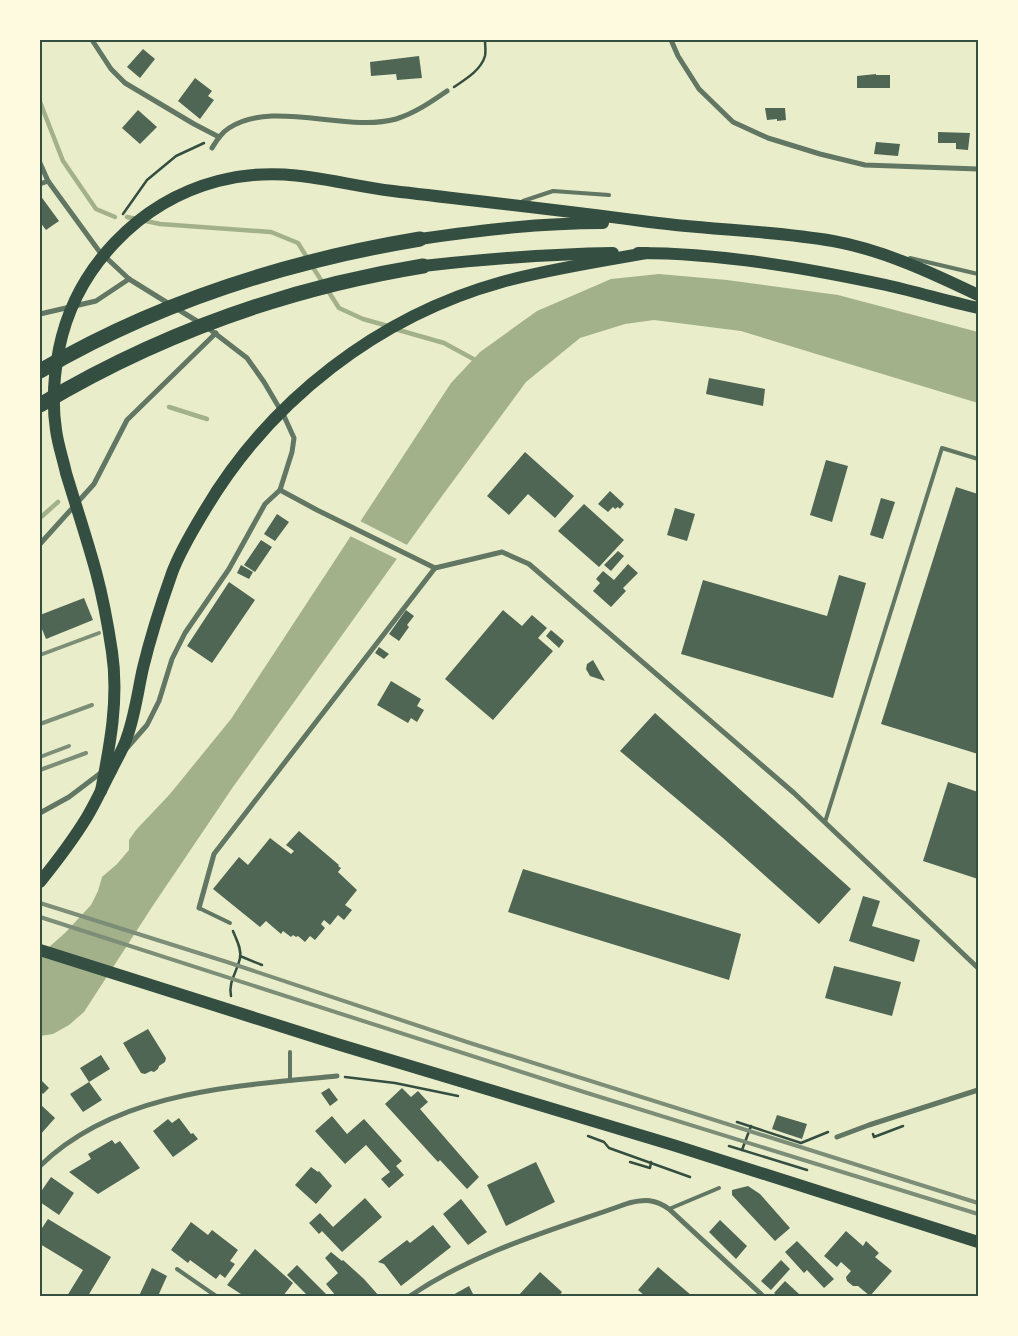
<svg xmlns="http://www.w3.org/2000/svg" width="1018" height="1336" viewBox="0 0 1018 1336" font-family="'Public Sans',sans-serif">
<style>
.water{fill:#a3b18a}
.pier{fill:#e9edc9}
.lines{fill:none;stroke-linecap:round;stroke-linejoin:round}
.stream{stroke:#a3b18a;stroke-width:4.5}
.building{fill:#4f6655}
.path{stroke:#344e41;stroke-width:2.5}
.service{stroke:#617663;stroke-width:4}
.minor{stroke:#617663;stroke-width:5}
.primary{stroke:#344e41;stroke-width:12}
.motorway{stroke:#344e41;stroke-width:15}
.rail{stroke:#7c8e77;stroke-width:4}
.neatline{fill:none;stroke:#344e41;stroke-width:2}
</style>
<rect width="100%" height="100%" fill="#e9edc9"/>
<!-- water -->
<path class="water" d="M659,274L727,280L838,295L978,332V403L741,331L654,320L625,324L580,338L526,382L442,496L233,787L152,907L84,1012L69,1025L53,1034L40,1036V955L65,933L91,905L98,891L102,877L117,864L129,850V840L136,830L170,794L231,719L451,383L480,352L537,311L611,279Z"/>
<!-- pier -->
<path class="pier" d="M358,520L409,546L399,560L348,535Z"/>
<g class="lines">
<!-- stream -->
<g class="stream">
<path d="M40,102L63,161L96,209L115,217"/>
<path d="M127,217L160,224L271,232L298,243L308,259"/>
<path d="M312,266L339,308L363,319L388,326"/>
<path d="M395,329L444,343L479,362"/>
<path d="M169,407L207,419"/>
<path d="M40,518L58,502"/>
</g>
</g>
<!-- building -->
<g class="building">
<path d="M143,49L155,59L140,78L127,67Z"/>
<path d="M419,56L422,78L397,80L396,74L371,76L370,62Z"/>
<path d="M876,74V75H890V88H857V76Z"/>
<path d="M195,78L212,91L208,96L214,100L200,119L178,101Z"/>
<path d="M765,108H785L786,120L777,121V119L767,120Z"/>
<path d="M138,110L157,127L140,144L122,128Z"/>
<path d="M938,132L970,133L968,150L956,149V143H938Z"/>
<path d="M876,142L900,144L898,156L874,154Z"/>
<path d="M40,195L59,221L46,230L40,222Z"/>
<path d="M709,378L765,389L763,406L706,394Z"/>
<path d="M525,452L574,496L555,518L528,494L509,515L487,496Z"/>
<path d="M826,460L848,466L832,522L810,515Z"/>
<path d="M956,487L978,494V754L881,724Z"/>
<path d="M610,491L624,504L620,509L618,507L615,509L613,507L608,512L598,504Z"/>
<path d="M881,498L895,502L883,539L870,535Z"/>
<path d="M584,504L624,540L599,567L558,531Z"/>
<path d="M675,508L695,514L687,541L667,535Z"/>
<path d="M277,514L289,522L275,541L264,534Z"/>
<path d="M261,540L272,547L255,572L244,565Z"/>
<path d="M618,551L624,556L611,571L604,565Z"/>
<path d="M628,564L638,573L623,588L626,591L611,607L593,591L600,583L596,579L603,571L614,580Z"/>
<path d="M241,565L253,572L249,579L237,573Z"/>
<path d="M839,575L866,583L833,698L681,654L703,580L827,616Z"/>
<path d="M229,582L255,600L212,663L187,646Z"/>
<path d="M84,598L93,620L46,639L40,624V615Z"/>
<path d="M406,610L414,616L407,625L409,627L399,641L389,634Z"/>
<path d="M503,610L522,626L532,615L547,628L538,638L553,651L493,720L445,679Z"/>
<path d="M551,630L564,641L559,648L546,636Z"/>
<path d="M379,647L389,654L384,659L375,653Z"/>
<path d="M593,660L605,681L590,676L586,669L587,664Z"/>
<path d="M391,681L421,699L417,706L424,710L417,722L411,718L408,723L377,705Z"/>
<path d="M655,713L851,889L819,924L723,838L620,751Z"/>
<path d="M948,782L978,792V879L923,861Z"/>
<path d="M299,831L339,865L338,866L341,868L338,872L357,890L345,905L352,910L344,920L338,915L330,925L324,920L321,924L325,928L315,940L310,936L305,942L298,936L296,937L293,935L291,937L283,931L281,934L266,921L260,927L213,889L239,857L248,865L270,838L291,854L294,851L286,845Z"/>
<path d="M523,869L741,934L729,980L508,912Z"/>
<path d="M863,896L880,901L872,926L920,940L914,962L849,941Z"/>
<path d="M834,966L901,982L892,1016L825,998Z"/>
<path d="M148,1029L166,1058L165,1062L159,1066L158,1069L154,1072L151,1071L145,1074L141,1073L123,1043Z"/>
<path d="M101,1055L110,1069L89,1082L80,1068Z"/>
<path d="M40,1079L49,1088L43,1094L40,1091Z"/>
<path d="M89,1082L102,1100L83,1112L70,1094Z"/>
<path d="M329,1088L338,1100L330,1106L321,1093Z"/>
<path d="M402,1088L411,1097L418,1091L428,1102L420,1109L479,1177L467,1189L440,1160L438,1162L385,1104Z"/>
<path d="M40,1104L55,1118L40,1135Z"/>
<path d="M777,1115L807,1124L802,1139L772,1129Z"/>
<path d="M332,1116L347,1134L364,1119L402,1161L396,1166L404,1175L389,1188L381,1179L390,1172L366,1145L345,1164L315,1131Z"/>
<path d="M179,1118L191,1134L193,1133L198,1139L173,1157L153,1131L168,1119L172,1123Z"/>
<path d="M112,1140L115,1144L120,1141L140,1168L98,1194L69,1172L91,1159L88,1154Z"/>
<path d="M536,1162L555,1202L506,1226L487,1185Z"/>
<path d="M311,1167L318,1172L319,1171L332,1186L316,1204L295,1185Z"/>
<path d="M51,1177L74,1193L59,1215L40,1202V1193Z"/>
<path d="M748,1186L760,1194L790,1228L775,1241L732,1195V1190Z"/>
<path d="M365,1198L382,1217L342,1252L322,1231L319,1234L309,1223L320,1213L333,1227Z"/>
<path d="M461,1199L487,1232L468,1245L443,1214Z"/>
<path d="M48,1219L111,1257L88,1296H67L83,1270L40,1244V1231Z"/>
<path d="M720,1220L747,1246L736,1259L709,1232Z"/>
<path d="M191,1222L208,1235L212,1230L238,1250L230,1261L235,1264L225,1278L220,1274L216,1279L190,1260L188,1263L171,1250Z"/>
<path d="M433,1225L451,1247L401,1286L384,1264L378,1262L407,1240L410,1243Z"/>
<path d="M846,1231L863,1246L866,1241L879,1253L875,1257L892,1271L870,1296L858,1286H853L847,1281L846,1277L851,1271L841,1262L837,1267L824,1256Z"/>
<path d="M797,1241L834,1279L824,1288L807,1270L804,1273L785,1252Z"/>
<path d="M255,1249L293,1283L283,1296H244L227,1285Z"/>
<path d="M331,1252L342,1261L343,1260L364,1279L379,1296H336L326,1284L338,1273L325,1258Z"/>
<path d="M781,1260L790,1269L771,1290L761,1281Z"/>
<path d="M297,1265L328,1296H308L287,1275Z"/>
<path d="M658,1267L691,1295L690,1296H645L638,1290Z"/>
<path d="M152,1268L167,1276L158,1296H139Z"/>
<path d="M540,1272L562,1292L559,1296H518Z"/>
<path d="M785,1281L799,1294L797,1296H778L774,1293Z"/>
<path d="M469,1286L474,1296H451Z"/>
</g>
<g class="lines">
<!-- path -->
<g class="path">
<path d="M454,87C466,79 481,70 485,56C486,51 485,45 485,40"/>
<path d="M123,214L147,180L176,156L204,143"/>
<path d="M240,956L262,965"/>
<path d="M231,996C228,982 237,972 240,958C242,949 236,939 233,931"/>
<path d="M345,1077L395,1083L458,1096"/>
<path d="M737,1122L801,1143L828,1132"/>
<path d="M873,1134L874,1137L903,1126"/>
<path d="M588,1136L604,1142L609,1148L690,1177"/>
<path d="M729,1146L807,1170"/>
<path d="M742,1150L751,1126"/>
<path d="M630,1162L650,1168L651,1162"/>
</g>
<!-- service -->
<g class="service">
<path d="M523,201L553,191L609,195"/>
<path d="M910,258L978,274"/>
<path d="M825,822L942,448L978,459"/>
<path d="M199,908L230,923"/>
<path d="M290,1052V1081"/>
<path d="M669,1209L719,1188"/>
<path d="M177,1269L216,1296"/>
</g>
<!-- minor -->
<g class="minor">
<path d="M92,40L111,69L125,83L194,124L219,137"/>
<path d="M671,40L678,56L699,89L733,122L768,138L820,154L865,165L978,169"/>
<path d="M212,148C217,140 221,133 229,128C273,99 346,133 396,119C415,113 431,102 447,91"/>
<path d="M40,163L48,181L99,251L129,279L200,323"/>
<path d="M40,184L48,181"/>
<path d="M40,314L96,301L129,279"/>
<path d="M280,490L317,510L435,568L502,552L529,564L794,793L978,968"/>
<path d="M40,544L94,484L127,420L216,333"/>
<path d="M126,749L147,725L159,701L172,659L185,633L229,569L265,504L280,490L292,452L294,438L284,416L264,382L247,358L208,328"/>
<path d="M40,813L69,797L102,772"/>
<path d="M199,908L214,854L435,568"/>
<path d="M837,1137L869,1125L978,1090"/>
<path d="M40,1166C116,1091 237,1086 337,1076"/>
<path d="M410,1296C478,1250 553,1230 629,1203C645,1199 655,1199 669,1209L763,1296"/>
</g>
<!-- primary -->
<g class="primary">
<path d="M420,239C482,230 540,223 603,223"/>
<path d="M638,253C721,253 805,268 886,285C917,292 947,301 978,308"/>
<path d="M423,266C486,259 549,254 613,253"/>
<path d="M101,791C110,745 119,699 112,652C108,625 103,598 96,572C87,539 76,506 66,473C63,459 58,445 56,430C52,404 54,375 59,349C75,269 138,202 218,181C283,164 330,183 393,191C476,201 559,210 642,221C705,230 770,230 833,241C883,250 932,273 978,295"/>
<path d="M40,882C57,861 73,840 87,817C96,802 103,786 111,771C116,760 124,748 127,737C135,715 138,690 143,668C151,635 161,604 172,573C180,551 193,530 205,510C270,400 379,316 502,282C549,269 598,262 646,253"/>
<path d="M40,950L337,1044L673,1145L978,1242"/>
</g>
<!-- motorway -->
<g class="motorway">
<path d="M40,371C156,303 288,261 420,239"/>
<path d="M40,405C157,335 288,288 423,266"/>
</g>
<!-- rail -->
<g class="rail">
<path d="M40,655L99,633"/>
<path d="M40,724L92,705"/>
<path d="M40,757L69,746"/>
<path d="M40,770L86,753"/>
<path d="M40,903L227,962L467,1042L978,1203"/>
<path d="M40,917L584,1092L978,1214"/>
</g>
</g>
<!-- border -->
<rect width="1018" height="1336" fill="none" stroke="#fefae0" stroke-width="82"/>
<rect x="41" y="41" width="936" height="1254" class="neatline"/>
</svg>
